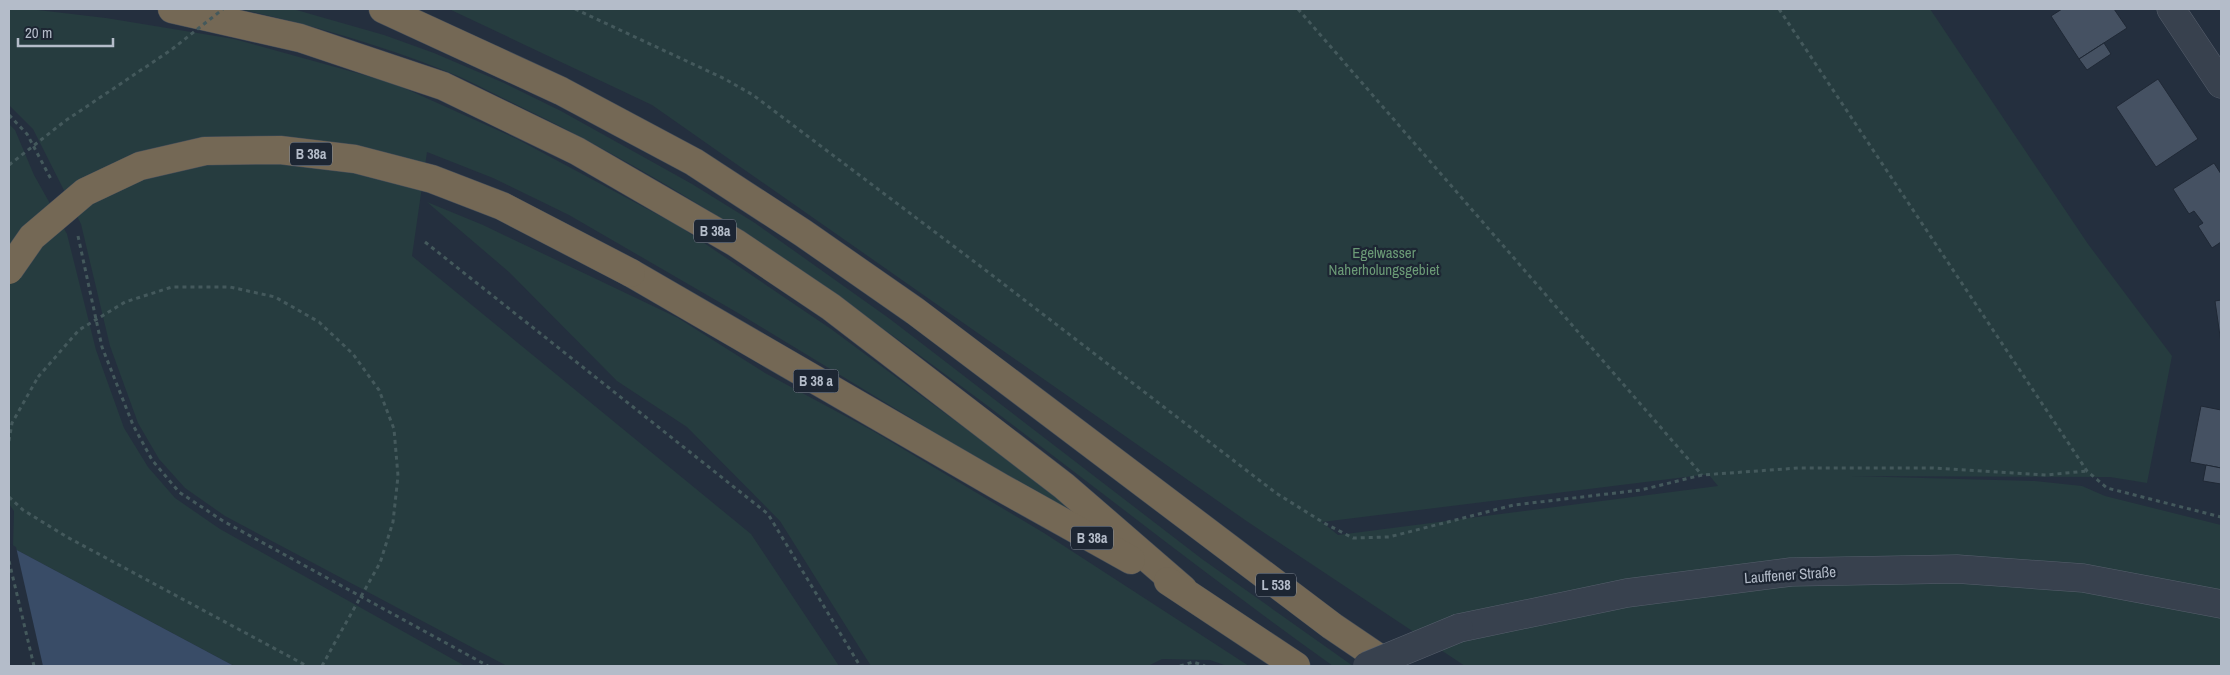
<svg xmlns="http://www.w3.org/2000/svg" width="2230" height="675" viewBox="0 0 2230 675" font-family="'Archivo Narrow',sans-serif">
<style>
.green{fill:#263c3f;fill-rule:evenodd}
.water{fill:#394c67}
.pier{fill:#242f3e}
.building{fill:#455162;stroke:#1f2835}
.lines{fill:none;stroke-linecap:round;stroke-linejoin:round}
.minor-casing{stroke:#565f6c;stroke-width:29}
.highway-casing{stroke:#434c59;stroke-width:29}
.path{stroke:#44595c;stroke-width:3;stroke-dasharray:4 4;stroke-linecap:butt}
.minor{stroke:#38414e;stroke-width:28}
.highway{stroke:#746855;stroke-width:28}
.minor-bridge-casing{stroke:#565f6c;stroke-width:29;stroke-linecap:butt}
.highway-bridge-casing{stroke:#434c59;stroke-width:29;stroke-linecap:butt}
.path-bridge{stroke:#44595c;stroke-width:3;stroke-dasharray:4 4;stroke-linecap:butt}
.minor-bridge{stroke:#38414e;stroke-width:28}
.highway-bridge{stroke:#746855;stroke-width:28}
.labels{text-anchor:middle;stroke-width:4.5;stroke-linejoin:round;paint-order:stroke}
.shield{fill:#1d2633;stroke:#878f9c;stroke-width:1}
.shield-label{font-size:14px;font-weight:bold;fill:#b4bcc9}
.park-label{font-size:15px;fill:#6b9a76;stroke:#1d2633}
.street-label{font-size:15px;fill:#b4bcc9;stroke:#1d2633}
</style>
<rect width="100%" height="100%" fill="#242f3e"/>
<!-- green -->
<g class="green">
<path d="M9,9H29L106,18L234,39L393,83L517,139L679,226L831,329L1073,508L1077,514L993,468L738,313L569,215L493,178L427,152L412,256L751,534L839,666H507L225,516L185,488L159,459L138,423L110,346L81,224L33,129L9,105Z"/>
<path d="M239,9H293L384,35L434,53L504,83L561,111L692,184L755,223L890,319L1202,559L1353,666H1333C1123,516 925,346 706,209C643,170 580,135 513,103C490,92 467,79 443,70C377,44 308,24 239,9Z"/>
<path d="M449,9H1930L2088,244L2172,356L2147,483L2110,477L1850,476L2035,481L2082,486L2105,496L2221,525V666H1465L1245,520L652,105ZM1702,475H1709L1718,486L1338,535L1322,522Z"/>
<path d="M9,124L15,130L34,175L67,234L96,350L124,428L148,467L175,498L220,529L465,666H234L13,548L14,511L9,504Z"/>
<path d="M427,202L483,225L678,318L765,373L873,431L1044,533L1249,666H1227L1210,660L1162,659L1148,666H871L780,521L687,427L617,381L509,272Z"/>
</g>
<!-- water -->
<path class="water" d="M9,546L13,548L234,666H9Z"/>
<!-- pier -->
<path class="pier" d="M9,543L16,547L43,666H9Z"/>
<!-- building -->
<g class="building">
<path d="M2062,9H2114L2127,28L2079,59L2051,16Z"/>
<path d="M2104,43L2111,54L2087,70L2079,59Z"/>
<path d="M2158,79L2198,139L2156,167L2116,107Z"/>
<path d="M2214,163L2221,174V242L2212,248L2198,226L2203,223L2194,211L2189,214L2173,189Z"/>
<path d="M2221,300V343L2215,301Z"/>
<path d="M2201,406L2221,410V468L2190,462Z"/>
<path d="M2206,465L2221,468V484L2203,481Z"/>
</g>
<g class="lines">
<!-- minor casing -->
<g class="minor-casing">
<g id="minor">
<path d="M2171,9L2221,84"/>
<path d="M1459,628L1627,593L1791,572L1957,569L2083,578L2221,604"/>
</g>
</g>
<!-- highway casing -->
<g class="highway-casing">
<g id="highway">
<path d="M172,9L300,38L443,86L577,151L736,243L831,307L1064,486L1183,589"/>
<path d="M383,9L561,91L694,162L803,233L915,311L1332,626L1391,666"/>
<path d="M631,273L1002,488L1131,560"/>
<path d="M1168,581L1296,666"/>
</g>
</g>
<!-- path -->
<g class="path">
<path d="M575,9L725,79L753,95L984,269L1276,493L1324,523L1353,538L1389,537L1514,505L1641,490L1702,475L1798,468H1933L2046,475L2087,471"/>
<path d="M1298,9L1702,475"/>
<path d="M1779,9L2087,471L2107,488L2221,517"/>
<path d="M9,115L27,134L52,181"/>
<path d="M78,236L102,347L133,425L152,460L179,492L223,521L488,666"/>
<path d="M425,242L768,514L860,666"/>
<path d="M9,441L12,423L38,377"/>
<path d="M9,497L23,510L67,537L307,666"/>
<path d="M9,561L34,666"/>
<path d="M322,666L339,635"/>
<path d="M1180,666L1193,662L1205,666"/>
</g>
<!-- minor -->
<use href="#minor" class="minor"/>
<!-- highway -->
<use href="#highway" class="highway"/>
<!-- minor-bridge casing -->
<g class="minor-bridge-casing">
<path id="minor-bridge" d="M1367,666L1459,628"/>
</g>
<!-- highway-bridge casing -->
<g class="highway-bridge-casing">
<path id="highway-bridge" d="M9,270L32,237L85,192L140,166L205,151L280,150L355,159L432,179L502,206L631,273"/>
</g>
<!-- path-bridge -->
<g class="path-bridge">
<path d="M9,165L65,121L171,50L223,9"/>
<path d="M38,377L79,330L125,302L172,287H230L275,297L319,322L353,354L379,390L394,429L398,476L393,522L380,563L339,635"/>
</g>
<!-- minor-bridge -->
<use href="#minor-bridge" class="minor-bridge"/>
<!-- highway-bridge -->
<use href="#highway-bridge" class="highway-bridge"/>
</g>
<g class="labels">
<!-- shield labels -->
<g class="shield">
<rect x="290" y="142.5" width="42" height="23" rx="4"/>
<rect x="694" y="219.5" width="42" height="23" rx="4"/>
<rect x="793.5" y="369.5" width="45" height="23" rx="4"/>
<rect x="1071" y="526.5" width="42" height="23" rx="4"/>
<rect x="1256" y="573.5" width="40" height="23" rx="4"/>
</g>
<g class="shield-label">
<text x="311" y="159">B 38a</text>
<text x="715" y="236">B 38a</text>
<text x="816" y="386">B 38 a</text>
<text x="1092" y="543">B 38a</text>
<text x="1276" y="590">L 538</text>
</g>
<!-- park labels -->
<g class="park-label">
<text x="1384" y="258">Egelwasser<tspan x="1384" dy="17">Naherholungsgebiet</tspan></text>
</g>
<!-- street labels -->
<g class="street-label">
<text transform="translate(1790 575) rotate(-4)" y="5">Lauffener Straße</text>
</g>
</g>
<!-- border -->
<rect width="2230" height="675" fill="none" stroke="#b4bcc9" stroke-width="20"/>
<!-- scale -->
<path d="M18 38v8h95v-8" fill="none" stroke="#b4bcc9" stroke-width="2.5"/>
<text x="25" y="38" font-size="15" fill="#b4bcc9" stroke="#1d2633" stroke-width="4" paint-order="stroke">20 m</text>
</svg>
